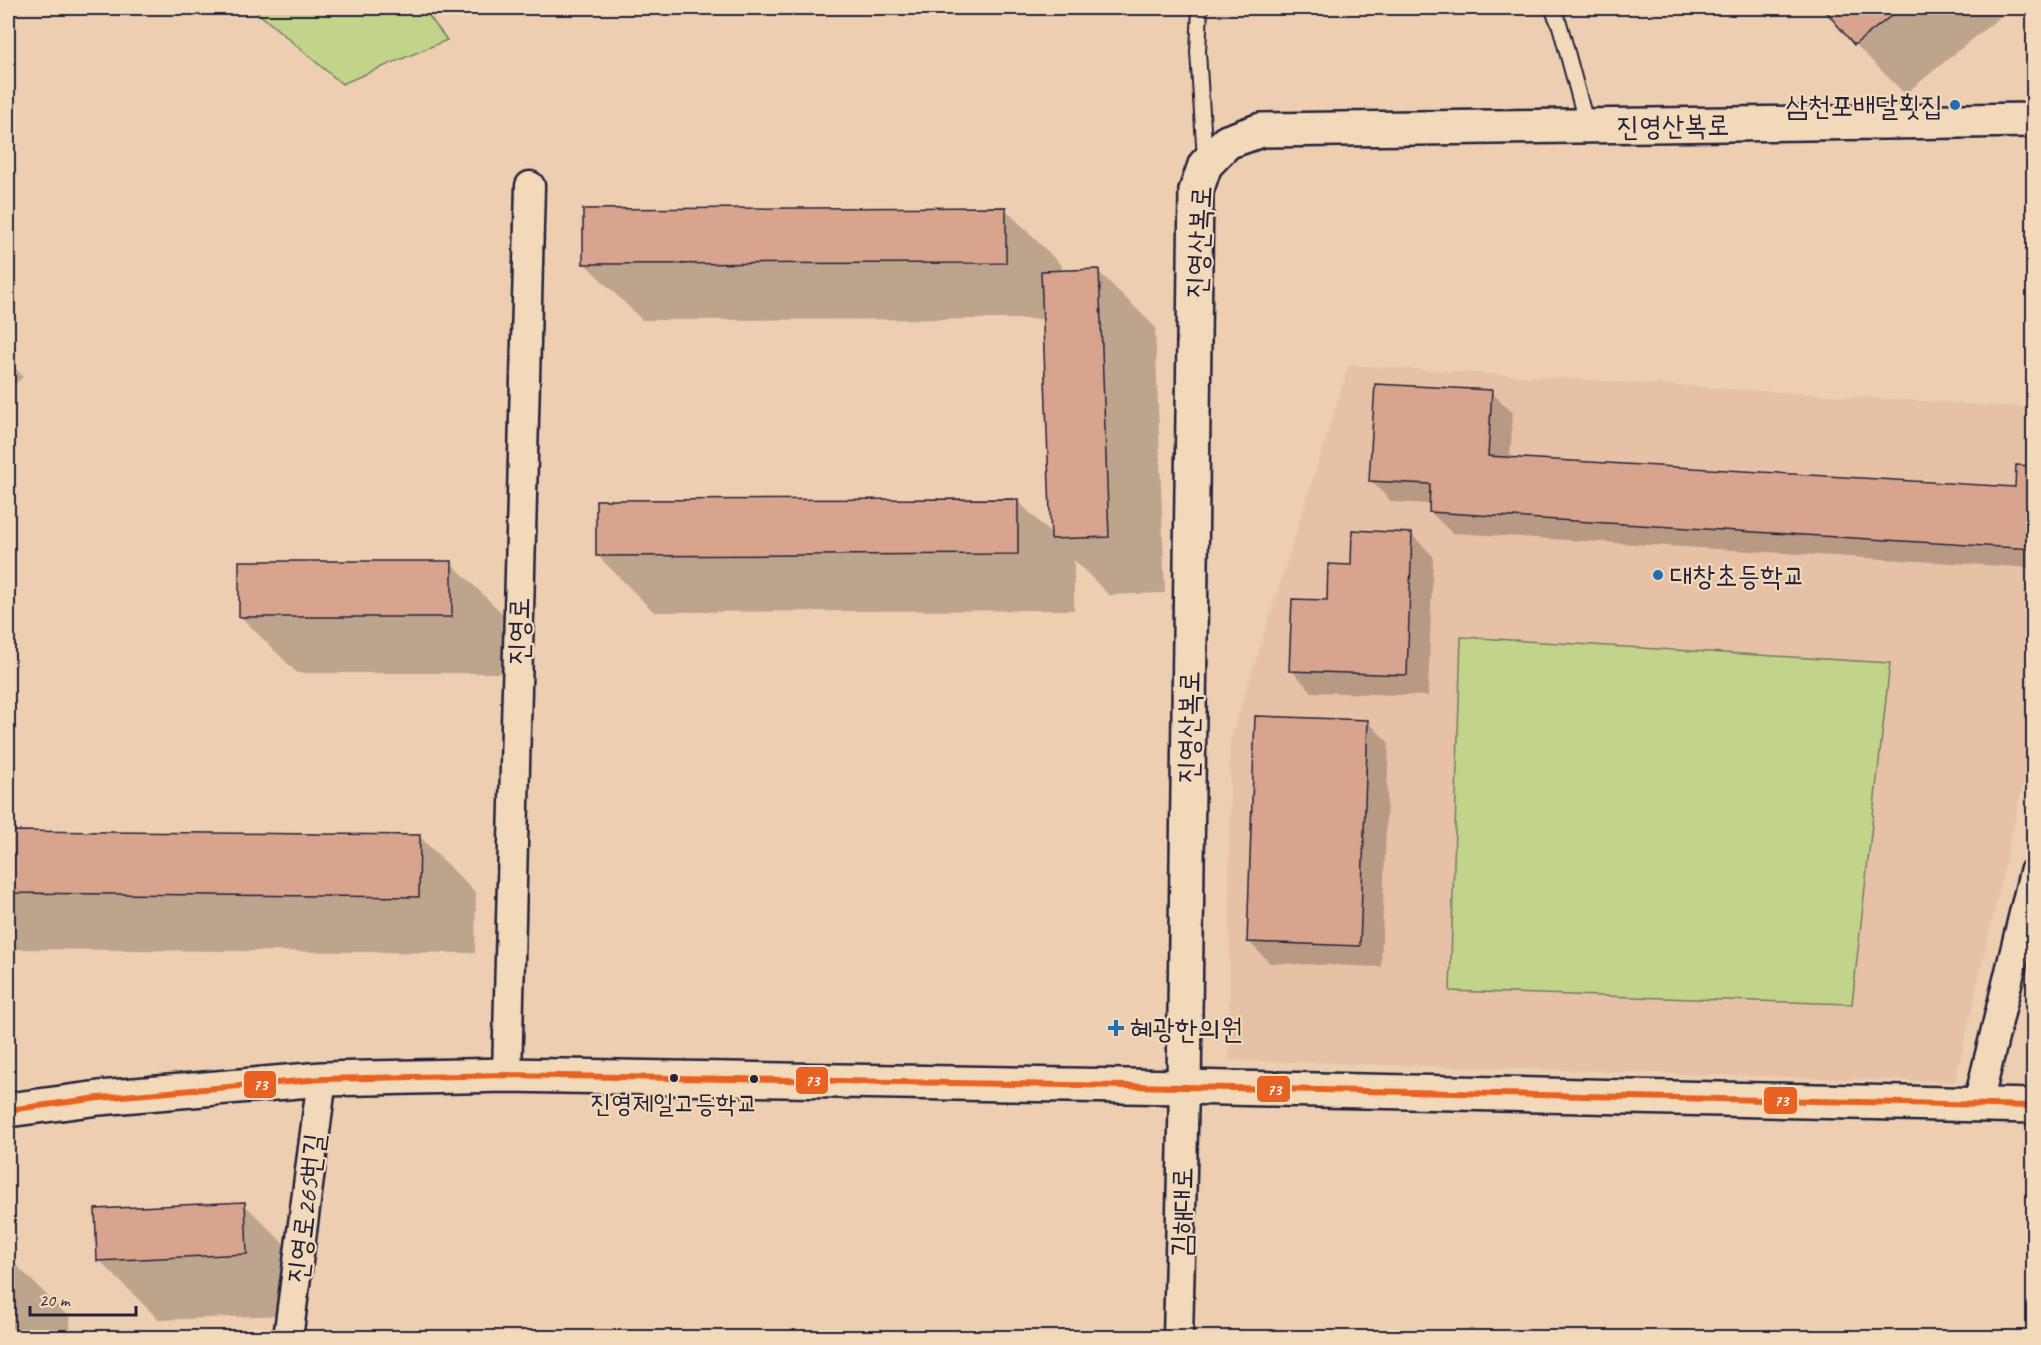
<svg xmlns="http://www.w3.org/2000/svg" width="2041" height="1345" viewBox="0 0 2041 1345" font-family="Caveat,'Poor Story',sans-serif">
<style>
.built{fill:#e7c1a6}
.green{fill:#c1d489;stroke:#727b62;stroke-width:1.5}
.shadow{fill:#0003}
.building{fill:#d9a48e;stroke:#22223b;stroke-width:1.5}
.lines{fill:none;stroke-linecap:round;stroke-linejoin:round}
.service-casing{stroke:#22223b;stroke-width:18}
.minor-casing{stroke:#22223b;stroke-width:33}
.tertiary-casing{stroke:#22223b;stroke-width:38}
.secondary-casing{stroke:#22223b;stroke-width:38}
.service{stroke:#f2d9ba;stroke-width:14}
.minor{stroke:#f2d9ba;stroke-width:28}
.tertiary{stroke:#f2d9ba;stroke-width:33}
.secondary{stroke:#f2d9ba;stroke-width:33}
.bus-1-casing{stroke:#f2d9ba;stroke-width:10}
.bus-1{stroke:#e86223;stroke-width:6}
.poi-dot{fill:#1f6fb2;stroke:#f2d9ba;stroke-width:2}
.bus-dot{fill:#22223b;stroke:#f2d9ba;stroke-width:2}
.labels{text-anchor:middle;stroke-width:4.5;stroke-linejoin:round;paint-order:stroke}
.bus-label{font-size:26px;fill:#22223b;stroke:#f2d9ba}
.poi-label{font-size:28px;fill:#22223b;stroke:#f2d9ba;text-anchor:start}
.street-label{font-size:28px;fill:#22223b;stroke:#f2d9ba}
.line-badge{stroke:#f2d9ba;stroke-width:2}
.badge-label{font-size:16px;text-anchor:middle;font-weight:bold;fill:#fff}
</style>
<rect width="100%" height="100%" fill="#edceb1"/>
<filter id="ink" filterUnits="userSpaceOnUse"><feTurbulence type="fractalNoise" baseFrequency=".0167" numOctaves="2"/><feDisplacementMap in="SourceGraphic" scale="12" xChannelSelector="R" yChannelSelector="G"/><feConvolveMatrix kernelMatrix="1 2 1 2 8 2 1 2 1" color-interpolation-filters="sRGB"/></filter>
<g filter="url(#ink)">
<!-- built -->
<path class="built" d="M1349,365L2033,408V741L1955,1082L1229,1060L1230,741Z"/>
<!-- green -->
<g class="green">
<path d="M252,8H423L447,40L342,84Z"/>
<path d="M1461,637L1890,663L1852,1004L1450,991Z"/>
</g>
<!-- shadow -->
<g class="shadow">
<path d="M1825,8H2011L1905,94L1855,44Z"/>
<path d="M1005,209L1062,266V272L1098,271L1155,327L1165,593L1109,595L1074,560V610L654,612L597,555L1017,500L1053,536L1044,319L642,320L585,264Z"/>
<path d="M8,359L23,377L8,390Z"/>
<path d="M1491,392L1513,413L1510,459L2016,489L2034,467V568L1452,533L1430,512V504L1392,502L1370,480Z"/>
<path d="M1411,534L1433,556L1428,696L1312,692L1291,670L1328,602L1353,567Z"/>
<path d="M451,563L508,619V673H297L240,616Z"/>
<path d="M1367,721L1389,743L1381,967L1270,963L1249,942Z"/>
<path d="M8,832L419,836L476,893L475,953L8,949Z"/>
<path d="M244,1204L304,1264L306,1314L159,1320L99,1260Z"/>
<path d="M8,1257L70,1318L71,1338H8Z"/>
</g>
<!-- building -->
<g class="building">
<path d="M1823,8H1901L1854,45Z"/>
<path d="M1006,207V263L583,264V209Z"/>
<path d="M1099,269L1109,537L1051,539L1041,271Z"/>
<path d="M1375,384L1492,390L1488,456L2015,487L2016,465L2034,466V549L1429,512L1430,484L1369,481Z"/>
<path d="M1018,499V554L596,556V500Z"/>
<path d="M1352,530L1412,533L1407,675L1289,671L1292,599L1327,600L1328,564L1351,565Z"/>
<rect x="239" y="561" width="213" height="56"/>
<path d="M1255,716L1368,720L1360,946L1247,942Z"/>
<path d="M8,831L420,835L419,897L8,893Z"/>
<path d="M245,1202L247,1254L97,1261L95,1209Z"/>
<path d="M8,1256H10L12,1307H8Z"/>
</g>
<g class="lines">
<!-- service casing -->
<g class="service-casing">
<g id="service">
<path d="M1200,8L1198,52L1205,159"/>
<path d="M1552,8L1560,26L1587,126"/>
</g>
</g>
<!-- minor casing -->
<g class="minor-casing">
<g id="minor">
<path d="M507,1075L530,186"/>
<path d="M1978,1104L2034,872"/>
<path d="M288,1338L322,1079"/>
<path d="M1178,1338L1184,1087"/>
</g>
</g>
<!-- tertiary casing -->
<g class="tertiary-casing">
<path id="tertiary" d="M1184,1087L2034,1106"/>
</g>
<!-- secondary casing -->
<g class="secondary-casing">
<path id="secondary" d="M8,1110L99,1098L322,1079L507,1075L1184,1087L1196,191L1205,165L1227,142L1261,130L2034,120"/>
</g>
<!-- service -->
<use href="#service" class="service"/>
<!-- minor -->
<use href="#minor" class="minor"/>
<!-- tertiary -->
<use href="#tertiary" class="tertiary"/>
<!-- secondary -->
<use href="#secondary" class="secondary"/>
<!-- bus-1 casing -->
<g class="bus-1-casing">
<path id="bus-1" d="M8,1110L99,1098L322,1079L507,1075L1184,1087L2034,1106"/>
</g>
<!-- bus-1 -->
<use href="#bus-1" class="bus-1"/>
</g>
</g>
<!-- markers -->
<g class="poi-dot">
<circle cx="1955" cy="105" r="6"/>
<circle cx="1658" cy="575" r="6"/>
<path d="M1113 1019h6v6h6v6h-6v6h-6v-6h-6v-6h6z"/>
</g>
<g class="bus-dot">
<circle cx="674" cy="1078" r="5"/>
<circle cx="754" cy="1079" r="5"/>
</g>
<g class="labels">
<!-- bus labels -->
<g class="bus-label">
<text x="674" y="1112">진영제일고등학교</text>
</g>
<!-- poi labels -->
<g class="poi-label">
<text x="1943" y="115" text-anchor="end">삼천포배달횟집</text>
<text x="1670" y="585">대창초등학교</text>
<text x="1130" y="1038">혜광한의원</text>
</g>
<!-- street labels -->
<g class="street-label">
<text transform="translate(1673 125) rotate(-1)" y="10">진영산복로</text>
<text transform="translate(1198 242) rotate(-87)" y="10">진영산복로</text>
<text transform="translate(518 631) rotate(-89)" y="10">진영로</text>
<text transform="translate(1188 727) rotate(-89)" y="10">진영산복로</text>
<text transform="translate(305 1208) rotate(-83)" y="10">진영로265번길</text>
<text transform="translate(1181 1212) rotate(-89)" y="10">김해대로</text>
</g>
</g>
<g class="line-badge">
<rect x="795" y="1066" width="34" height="29" rx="6" fill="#e86223"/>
<rect x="243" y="1070" width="34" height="29" rx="6" fill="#e86223"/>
<rect x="1256" y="1075" width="35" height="28" rx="6" fill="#e86223"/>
<rect x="1763" y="1086" width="35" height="29" rx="6" fill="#e86223"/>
</g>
<g class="badge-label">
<text x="812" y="1086">73</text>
<text x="260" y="1090">73</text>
<text x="1274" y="1095">73</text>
<text x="1781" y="1106">73</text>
</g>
<!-- margin -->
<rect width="2041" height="1345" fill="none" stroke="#f2d9ba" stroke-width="30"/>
<rect x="15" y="15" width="2011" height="1315" fill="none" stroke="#22223b" stroke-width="2" filter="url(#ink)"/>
<!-- scale -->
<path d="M30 1306v9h106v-9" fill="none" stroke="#22223b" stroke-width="3"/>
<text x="39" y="1306" font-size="18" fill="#22223b" stroke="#f2d9ba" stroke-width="4.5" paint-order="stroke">20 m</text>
</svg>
